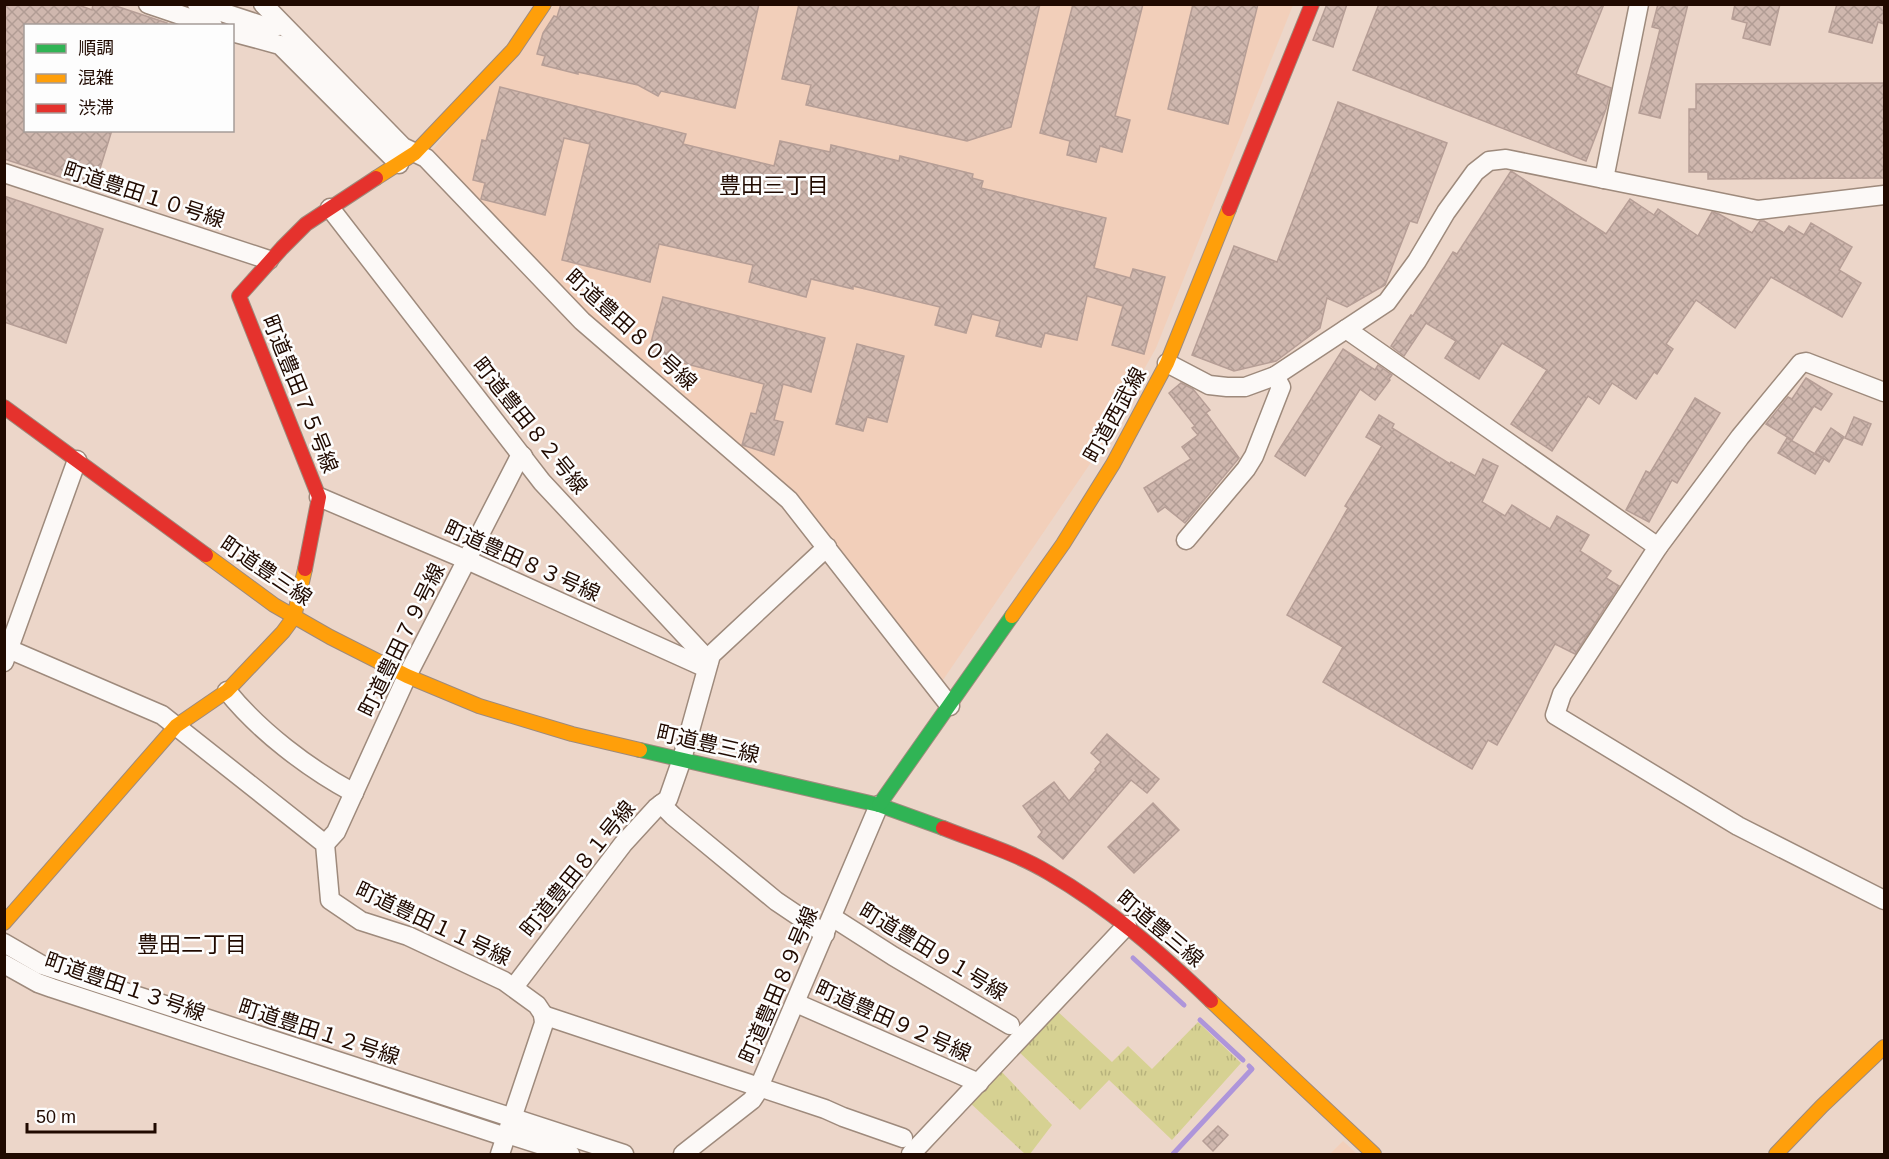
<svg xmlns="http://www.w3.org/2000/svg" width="1889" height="1159" viewBox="0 0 1889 1159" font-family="Helvetica,'Noto Sans JP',sans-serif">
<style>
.built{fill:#f2cfba}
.grass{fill:url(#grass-tufts)}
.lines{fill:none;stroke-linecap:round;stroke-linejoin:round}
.stream{stroke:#ae95da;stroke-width:5}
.building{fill:url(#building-cross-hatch);stroke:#b69e96;stroke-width:1.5}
.street-casing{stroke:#9e8a7c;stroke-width:21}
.fast-casing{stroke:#9e8a7c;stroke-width:16}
.slow-casing{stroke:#9e8a7c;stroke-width:16}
.jam-casing{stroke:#9e8a7c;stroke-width:16}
.street{stroke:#fcf9f7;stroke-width:18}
.fast{stroke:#30b455;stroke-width:14}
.slow{stroke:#ff9f0a;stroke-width:14}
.jam{stroke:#e5322d;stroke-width:14}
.labels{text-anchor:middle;stroke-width:5;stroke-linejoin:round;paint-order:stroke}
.street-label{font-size:21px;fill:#200a00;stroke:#fdfdfd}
.neighbourhood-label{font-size:22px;fill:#200a00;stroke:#fdfdfd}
</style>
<defs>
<pattern id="grass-tufts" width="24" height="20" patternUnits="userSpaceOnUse" patternTransform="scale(1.5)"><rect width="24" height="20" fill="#d6d192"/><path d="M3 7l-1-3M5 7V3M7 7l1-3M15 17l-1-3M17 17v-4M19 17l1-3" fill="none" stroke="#b7b27c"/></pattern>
<pattern id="building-cross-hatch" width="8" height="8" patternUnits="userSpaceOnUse" patternTransform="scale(1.5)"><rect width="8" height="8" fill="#cfb7ae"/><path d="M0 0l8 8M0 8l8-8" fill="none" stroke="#b19c94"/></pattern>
</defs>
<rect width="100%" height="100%" fill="#ecd6c9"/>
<!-- built -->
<g class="built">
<path d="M554,5H1293L1156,348L1096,455L943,680L799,499L590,316L430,153Z"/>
<path d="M1343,1141L1357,1154H1330Z"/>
</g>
<!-- grass -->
<g class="grass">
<path d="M1055,1009L1112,1062L1128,1046L1152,1069L1198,1022L1241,1063L1172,1140L1109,1080L1080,1110L1017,1050Z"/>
<path d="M999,1069L1052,1125L1030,1154H1025L968,1101Z"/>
</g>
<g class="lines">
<!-- stream -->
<g class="stream">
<path d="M1133,958L1184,1005"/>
<path d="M1200,1020L1243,1060"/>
<path d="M1173,1154L1252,1069L1249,1066"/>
</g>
</g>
<!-- building -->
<g class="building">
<path d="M4,4H76L92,10L93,4H110L167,23L166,26H26V130H112L94,188L4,159Z"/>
<path d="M561,4H759L735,108L661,91L658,96L638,85L578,72V74L542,65L545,56L537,54L543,33L554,16L557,17Z"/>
<path d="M799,4H1040L1011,127L967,141L806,105L811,85L782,79Z"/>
<path d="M1073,4H1143L1115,116L1130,120L1122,152L1100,146L1096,162L1067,155L1070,141L1040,133Z"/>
<path d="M1193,4H1258L1228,124L1168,109Z"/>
<path d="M1327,4H1347L1333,47L1313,40Z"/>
<path d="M1379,4H1604L1576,74L1611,88L1606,109L1586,161L1353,70Z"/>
<path d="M1658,4H1688L1660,118L1639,113L1660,29L1652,27Z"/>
<path d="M1735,4H1780L1770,45L1743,38L1747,23L1732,19Z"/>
<path d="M1837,4H1884V24L1878,22L1872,43L1829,32Z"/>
<path d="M1884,83V178L1708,179V172H1689V109H1696V84Z"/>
<path d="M500,87L686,134L683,144L774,166L780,141L830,152L831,145L899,161L900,156L973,174L972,178L983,181L981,188L1106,218L1094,268L1130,278L1133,269L1165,277L1144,354L1112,345L1123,306L1087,296L1077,340L1045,333L1041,347L996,336L1000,321L972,314L966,333L935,325L940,307L853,286V289L811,279L806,297L749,282L753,265L659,244L650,282L562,260L590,144L564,138L545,215L481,199L485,183L473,180L482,140L486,141Z"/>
<path d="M1338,102L1447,143L1417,223L1410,221L1385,285L1347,307L1327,298L1320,328L1276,361L1234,371L1192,355L1234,246L1277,262Z"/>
<path d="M1511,171L1606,234L1630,199L1654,215L1658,209L1698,236L1712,212L1719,214L1752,233L1760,221H1764L1784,233L1789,226L1804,235L1811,223L1852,247L1839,270L1861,283L1842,317L1771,277L1735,328L1696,300L1666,344L1673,349L1657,374L1654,372L1636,399L1612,383L1599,404L1588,396L1552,451L1511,424L1547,370L1502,343L1479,379L1445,358L1456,341L1426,323L1404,356L1391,346L1411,315L1413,316L1453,252L1457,254Z"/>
<path d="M4,196L103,229L66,343L4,322Z"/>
<path d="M663,297L825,338L811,392L783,384L774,420L783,422L774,455L742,445L751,413L756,414L764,384L648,354Z"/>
<path d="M857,344L904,356L887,422L867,417L863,431L836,424Z"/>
<path d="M1343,349L1375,370L1378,365L1392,375L1389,379L1390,380L1375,400L1360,389L1305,476L1275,456Z"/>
<path d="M1806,378L1832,394L1821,410L1814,406L1792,440L1766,424L1788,397L1792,399Z"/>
<path d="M1181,383L1193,389L1210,410L1206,413L1239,458L1185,523L1165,507L1158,512L1144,488L1191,459L1182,447L1198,435L1192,428L1195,426L1169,393Z"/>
<path d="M1695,398L1720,413L1677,483L1672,480L1649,522L1626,510L1646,471L1650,473Z"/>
<path d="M1379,415L1394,424L1392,428L1450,464L1451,462L1475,476L1483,459L1498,466L1482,502L1505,516L1512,505L1550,529L1557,516L1589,535L1580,551L1611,571L1606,578L1619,586L1575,654L1555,644L1497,745L1488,740L1472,769L1323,682L1343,647L1287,615L1348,508L1345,506L1382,446L1366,437Z"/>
<path d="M1854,417L1871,424L1862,445L1845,438Z"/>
<path d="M1831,428L1844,437L1829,462L1815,453Z"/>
<path d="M1787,438L1824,459L1815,474L1778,453Z"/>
<path d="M1107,734L1159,779L1147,793L1131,780L1063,859L1038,837L1042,832L1023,806L1054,782L1069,801L1096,770L1095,769L1101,762L1091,753Z"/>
<path d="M1153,803L1179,830L1134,873L1108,847Z"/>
<path d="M1218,1126L1228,1135L1213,1151L1203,1141Z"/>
</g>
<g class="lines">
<!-- street casing -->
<g class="street-casing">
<g id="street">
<path d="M148,4L213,26"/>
<path d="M197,4L270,28L282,25"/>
<path d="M263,4L403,147L426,158L582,321L789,500L950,706"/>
<path d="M232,32L280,45L399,164"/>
<path d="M4,173L269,260"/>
<path d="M1604,179L1758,210L1884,195"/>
<path d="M330,208L542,482L709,661"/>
<path d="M1346,329L1658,547"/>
<path d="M1167,363L1209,385L1227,387H1245L1275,376L1387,302L1417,261L1446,212L1475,172L1489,161L1506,159L1604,179L1639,4"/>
<path d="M1884,392L1806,362L1801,363L1740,437L1658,547L1562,694L1555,715L1738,826L1884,900"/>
<path d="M319,497L467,560L706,668"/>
<path d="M1186,540L1246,469L1254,456L1281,387L1275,376"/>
<path d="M4,647L162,715L325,844L330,900L361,921L408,936L504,981L537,1005L543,1014L544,1023L500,1154"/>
<path d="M4,662L77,460"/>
<path d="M227,691C259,731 309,769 354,793"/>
<path d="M661,804L673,816L776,901L825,934"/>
<path d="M325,844L336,832L407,676L518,460L523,456"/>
<path d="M832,917L893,956L1010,1025"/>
<path d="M4,943L42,965L624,1154"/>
<path d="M4,964L38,983L52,988L506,1137"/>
<path d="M514,987L623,844L656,808L668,799L682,759L711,655L827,547"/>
<path d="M796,1003L979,1083"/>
<path d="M543,1015L825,1109L843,1117L903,1138"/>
<path d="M507,1134L570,1154"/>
<path d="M683,1154L752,1100L756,1094L879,805"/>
<path d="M911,1154L1127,925"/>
</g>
</g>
<!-- fast casing -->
<g class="fast-casing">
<g id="fast">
<path d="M640,750L879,805L943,828"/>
<path d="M879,805L1012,616"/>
</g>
</g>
<!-- slow casing -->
<g class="slow-casing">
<g id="slow">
<path d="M376,178L415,153L513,50L544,4"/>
<path d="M206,555L274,605L330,637L407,676L479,706L572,734L640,750"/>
<path d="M1012,616L1063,544L1113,464L1167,363L1229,209"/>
<path d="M4,923L176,726L227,691L283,632L294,617L305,569"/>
<path d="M1211,1001L1374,1154"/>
<path d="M1776,1154L1822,1106L1884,1047"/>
</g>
</g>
<!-- jam casing -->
<g class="jam-casing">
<g id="jam">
<path d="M1229,209L1312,4"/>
<path d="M4,407L206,555"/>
<path d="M305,569L319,497L239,296L282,248L306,224L376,178"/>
<path d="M943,828C978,842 1016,853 1049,873C1109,908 1161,953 1211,1001"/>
</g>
</g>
<!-- street -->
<use href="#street" class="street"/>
<!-- fast -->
<use href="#fast" class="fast"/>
<!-- slow -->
<use href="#slow" class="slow"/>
<!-- jam -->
<use href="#jam" class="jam"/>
</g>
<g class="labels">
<!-- street labels -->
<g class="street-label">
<text transform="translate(144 195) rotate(18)" y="7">町道豊田１０号線</text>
<text transform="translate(631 330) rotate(42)" y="7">町道豊田８０号線</text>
<text transform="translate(300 394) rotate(68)" y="7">町道豊田７５号線</text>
<text transform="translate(1115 415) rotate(-61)" y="7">町道西武線</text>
<text transform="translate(530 426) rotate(51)" y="7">町道豊田８２号線</text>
<text transform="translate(522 561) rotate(24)" y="7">町道豊田８３号線</text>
<text transform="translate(266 571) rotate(34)" y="7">町道豊三線</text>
<text transform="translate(402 640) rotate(-64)" y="7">町道豊田７９号線</text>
<text transform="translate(708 744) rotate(13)" y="7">町道豊三線</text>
<text transform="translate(578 869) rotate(-51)" y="7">町道豊田８１号線</text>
<text transform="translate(433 924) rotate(25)" y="7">町道豊田１１号線</text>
<text transform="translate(1160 929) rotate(40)" y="7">町道豊三線</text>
<text transform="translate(933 952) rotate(31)" y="7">町道豊田９１号線</text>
<text transform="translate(779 985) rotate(-67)" y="7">町道豊田８９号線</text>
<text transform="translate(125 987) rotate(19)" y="7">町道豊田１３号線</text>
<text transform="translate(893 1021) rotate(24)" y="7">町道豊田９２号線</text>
<text transform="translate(319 1032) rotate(18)" y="7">町道豊田１２号線</text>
</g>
<!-- neighbourhood labels -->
<g class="neighbourhood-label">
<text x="774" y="193">豊田三丁目</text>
<text x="192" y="952">豊田二丁目</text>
</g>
</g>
<!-- border -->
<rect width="1889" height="1159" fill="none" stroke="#200a00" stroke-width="12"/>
<!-- legend -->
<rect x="24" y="24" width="210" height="108" fill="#fdfdfd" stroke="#a59c98" stroke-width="1.5"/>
<rect x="36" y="44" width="30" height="9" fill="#30b455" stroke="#a59c98" stroke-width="1.5"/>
<text x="78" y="54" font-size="18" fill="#200a00">順調</text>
<rect x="36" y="74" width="30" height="9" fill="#ff9f0a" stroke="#a59c98" stroke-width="1.5"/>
<text x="78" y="84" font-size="18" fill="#200a00">混雑</text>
<rect x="36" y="104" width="30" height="9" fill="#e5322d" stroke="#a59c98" stroke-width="1.5"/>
<text x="78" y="114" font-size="18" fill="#200a00">渋滞</text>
<!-- scale -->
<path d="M27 1123v9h128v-9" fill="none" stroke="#200a00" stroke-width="3"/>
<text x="36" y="1123" font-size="18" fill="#200a00" stroke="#fdfdfd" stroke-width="4.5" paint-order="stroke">50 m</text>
</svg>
